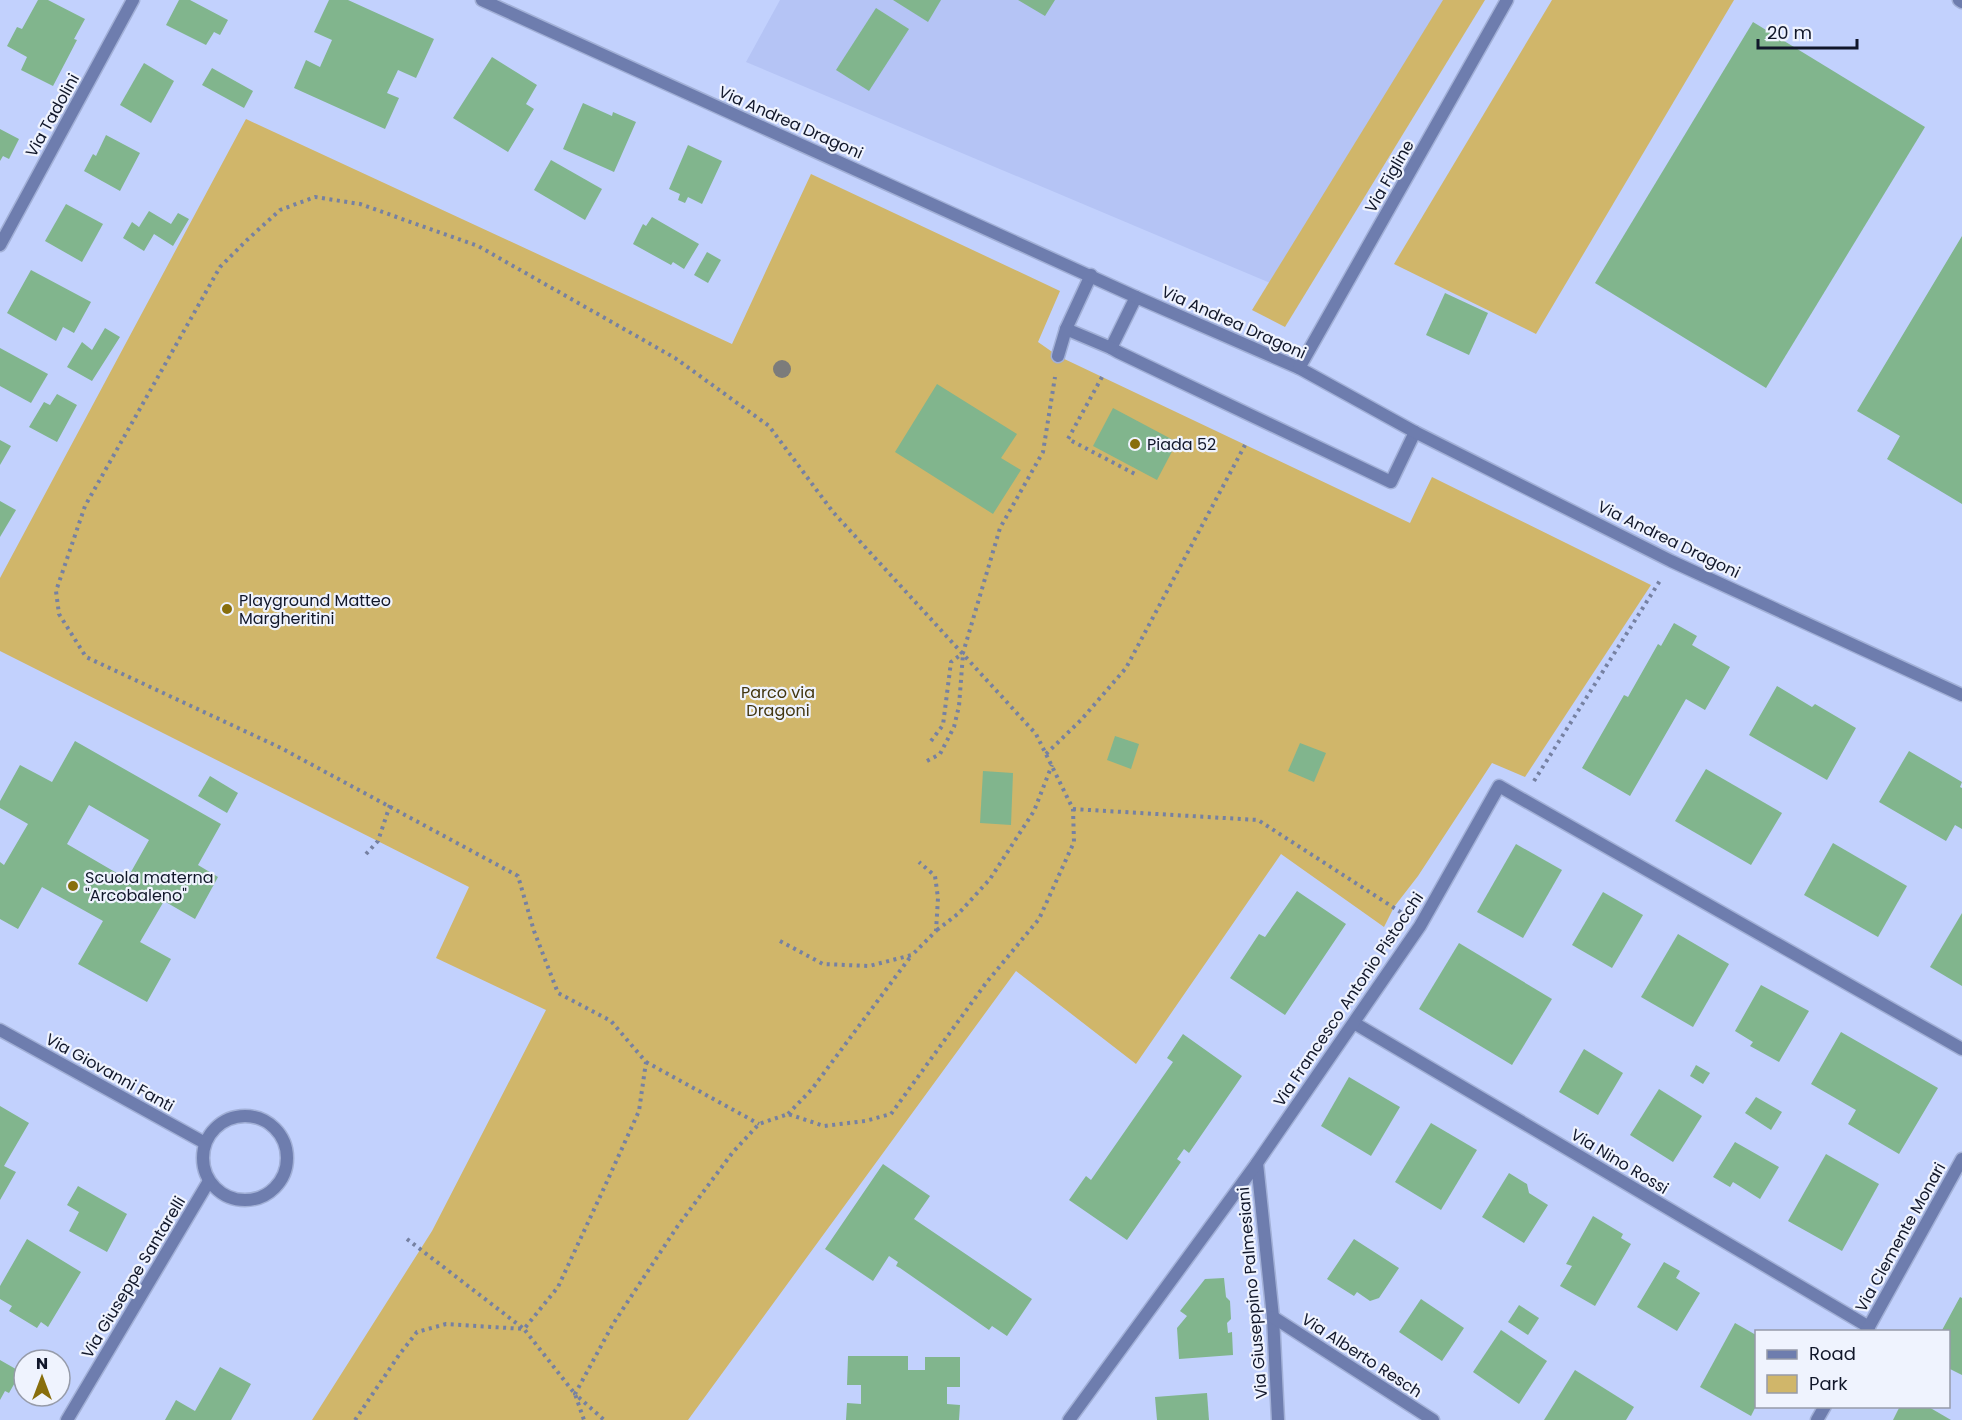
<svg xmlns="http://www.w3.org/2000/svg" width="1962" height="1420" viewBox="0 0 1962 1420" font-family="Poppins,sans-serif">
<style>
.built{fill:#b5c4f5}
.green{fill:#d0b66a}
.building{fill:#81b58d;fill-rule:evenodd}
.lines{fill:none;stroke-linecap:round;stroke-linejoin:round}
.lane-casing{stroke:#a2b0d7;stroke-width:15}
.street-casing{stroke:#a2b0d7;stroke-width:15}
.path{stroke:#7681a2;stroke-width:4;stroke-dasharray:3 4.5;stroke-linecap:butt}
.lane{stroke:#6e7dae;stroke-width:12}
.street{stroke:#6e7dae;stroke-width:12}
.tree{fill:#7c7c7b}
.poi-dot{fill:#886e0d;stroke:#eff3fe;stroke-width:2}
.labels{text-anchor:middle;stroke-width:4.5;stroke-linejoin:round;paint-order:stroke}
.street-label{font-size:16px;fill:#11172a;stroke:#eff3fe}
.poi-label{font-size:16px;fill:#11172a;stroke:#eff3fe;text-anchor:start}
.park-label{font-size:16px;fill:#423610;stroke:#eff3fe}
</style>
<rect width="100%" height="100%" fill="#c2d1fd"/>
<!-- built -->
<path class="built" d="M780,0H1447L1282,288L746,62Z"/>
<!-- green -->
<g class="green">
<path d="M1443,0H1485L1285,327L1252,310Z"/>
<path d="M1552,0H1734L1536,334L1394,264Z"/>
<path d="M246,119L732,344L811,174L1060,291L1038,342L1058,356L1410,523L1432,477L1651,585L1525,777L1492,763L1418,876L1394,907L1384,927L1281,854L1136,1064L1016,971L688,1420H312L432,1231L546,1010L436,958L469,887L0,651V578Z"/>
</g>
<!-- building -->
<g class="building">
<path d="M38,0H48L85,19L74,39L77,40L53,86L21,70L27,57L7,46L17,27L22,29Z"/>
<path d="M179,0H190L228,20L220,35L214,32L206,45L166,25Z"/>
<path d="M329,0H348L434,39L416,78L398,70L387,93L399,98L385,129L294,88L306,60L320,67L332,40L314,32Z"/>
<path d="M893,0H941L928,22Z"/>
<path d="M1018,0H1055L1045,16Z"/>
<path d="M876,8L909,29L869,91L836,70Z"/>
<path d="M1753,22L1925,127L1766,388L1595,283Z"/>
<path d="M492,57L537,85L526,104L534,109L508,152L453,118Z"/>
<path d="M144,63L174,81L151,123L120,105Z"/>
<path d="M212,68L253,91L244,108L202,85Z"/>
<path d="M583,103L612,116L613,112L636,122L614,172L563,149Z"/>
<path d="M0,129L19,139L9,159L3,156L0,161Z"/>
<path d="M106,135L140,153L120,191L84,171L93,154L96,156Z"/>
<path d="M688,145L722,161L702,204L688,197L685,203L678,200L680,194L669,189Z"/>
<path d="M551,160L602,189L585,220L534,190Z"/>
<path d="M66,204L103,224L82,262L45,241Z"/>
<path d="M149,211L171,224L178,213L189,219L173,246L154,234L144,251L123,238L132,222L139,227Z"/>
<path d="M652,217L699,244L684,269L673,262L671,265L633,244L643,224L646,226Z"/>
<path d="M1962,236V504L1887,459L1900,436L1857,411Z"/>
<path d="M707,252L721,260L708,283L694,275Z"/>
<path d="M31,270L91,302L74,333L63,327L56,341L7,313Z"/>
<path d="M1445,293L1488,313L1469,355L1426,335Z"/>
<path d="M105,328L120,337L92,381L67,367L82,342L92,350Z"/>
<path d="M0,348L48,374L31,403L0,386Z"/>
<path d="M937,384L1017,434L1001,458L1021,470L993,514L895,452Z"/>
<path d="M57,394L77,405L57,442L29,427L44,402L50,405Z"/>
<path d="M1113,408L1177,442L1157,480L1093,446Z"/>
<path d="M0,440L11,446L0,465Z"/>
<path d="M0,501L16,510L0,537Z"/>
<path d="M1674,623L1697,636L1692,645L1730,667L1705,710L1686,699L1630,796L1582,768L1624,695L1628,697L1658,644L1661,646Z"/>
<path d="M1777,686L1812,707L1815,704L1856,728L1827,780L1749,735Z"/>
<path d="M1115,736L1139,744L1131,769L1107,760Z"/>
<path d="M75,741L221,824L198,865L218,877L195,919L164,901L140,942L171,959L147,1002L78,964L103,921L42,887L18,929L0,919V862L4,865L28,824L0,808V801L20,765L52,782ZM89,805L149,840L127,879L67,844Z"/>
<path d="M1300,743L1326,753L1314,782L1288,771Z"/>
<path d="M1909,751L1962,782L1960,787L1962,788V829L1955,825L1946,841L1879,802Z"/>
<path d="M1706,769L1782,813L1751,865L1675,821Z"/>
<path d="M983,771L1013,773L1011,825L980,823Z"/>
<path d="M210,776L238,793L227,813L198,796Z"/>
<path d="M1833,843L1907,886L1878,937L1804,895Z"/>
<path d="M1516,844L1562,870L1523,938L1477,912Z"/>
<path d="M1297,891L1346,924L1285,1015L1230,978L1259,934L1265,937Z"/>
<path d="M1603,892L1643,915L1612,968L1572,945Z"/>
<path d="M1962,913V986L1930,967Z"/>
<path d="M1678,934L1729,964L1693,1027L1641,997Z"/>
<path d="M1459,943L1552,999L1512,1065L1419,1009Z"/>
<path d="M1761,985L1809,1011L1779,1062L1750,1046L1753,1042L1735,1031Z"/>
<path d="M1841,1032L1938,1088L1899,1154L1848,1124L1856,1110L1811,1084Z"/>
<path d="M1183,1034L1242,1076L1189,1153L1184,1149L1177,1159L1181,1162L1127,1240L1069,1200L1086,1176L1091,1180L1173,1062L1167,1058Z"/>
<path d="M1584,1049L1623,1073L1598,1115L1559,1092Z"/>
<path d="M1696,1065L1710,1073L1703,1084L1690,1076Z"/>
<path d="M1349,1077L1400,1107L1371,1156L1321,1126Z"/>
<path d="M1659,1089L1702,1116L1673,1162L1630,1135Z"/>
<path d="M1756,1097L1782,1112L1771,1130L1745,1113Z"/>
<path d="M0,1106L29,1123L4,1166L16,1172L0,1200Z"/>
<path d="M1431,1123L1477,1150L1441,1210L1395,1182Z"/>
<path d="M1735,1142L1779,1167L1760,1199L1733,1182L1730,1187L1713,1177Z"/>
<path d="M1826,1154L1879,1184L1842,1251L1788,1221Z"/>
<path d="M883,1164L930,1196L914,1219L1032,1299L1007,1336L992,1326L989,1330L900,1268L896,1266L898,1262L889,1256L873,1281L825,1249Z"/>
<path d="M1509,1173L1527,1184L1529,1193L1548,1205L1524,1243L1482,1217Z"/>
<path d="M78,1186L127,1214L107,1252L69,1231L79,1212L67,1205Z"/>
<path d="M1593,1216L1623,1234L1621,1238L1631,1244L1595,1306L1560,1286L1572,1266L1566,1264Z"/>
<path d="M27,1239L81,1272L48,1327L41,1322L37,1328L9,1311L12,1306L0,1299V1286Z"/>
<path d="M1354,1239L1399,1268L1379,1298L1370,1301L1357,1292L1354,1296L1327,1279Z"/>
<path d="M1664,1262L1680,1271L1676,1278L1700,1293L1677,1331L1637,1307Z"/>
<path d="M1224,1278L1226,1297L1230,1301L1231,1319L1227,1323L1228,1333L1232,1332L1233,1355L1179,1359L1177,1328L1187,1316L1180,1311L1205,1279Z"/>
<path d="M1960,1297L1962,1298V1375L1948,1368V1332H1941Z"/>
<path d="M1421,1299L1464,1328L1442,1361L1399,1332Z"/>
<path d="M1519,1305L1539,1318L1528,1335L1508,1322Z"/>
<path d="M1735,1323L1756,1335V1406L1751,1416L1700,1387Z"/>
<path d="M1501,1330L1547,1361L1519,1404L1473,1372Z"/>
<path d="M848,1356H908V1370H925V1357H960V1387H947V1404L960,1405L959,1420H846L847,1403L861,1404V1385H847Z"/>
<path d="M0,1360L21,1372L9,1393L5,1391L0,1400Z"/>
<path d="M220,1367L251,1384L231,1420H165L176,1400L195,1411Z"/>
<path d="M1575,1370L1634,1407L1626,1420H1544Z"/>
<path d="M1207,1393L1209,1420H1157L1155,1397Z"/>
<path d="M1900,1406H1927L1951,1420H1893Z"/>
</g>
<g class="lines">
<!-- lane casing -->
<g class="lane-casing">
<g id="lane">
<path d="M1136,297L1111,348L1118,352L1391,482L1415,432"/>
<path d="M1066,329L1111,348"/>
<path d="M1058,356L1066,329L1091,275"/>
</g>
</g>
<!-- street casing -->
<g class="street-casing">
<g id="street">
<path d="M482,0L1136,297L1299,368L1415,432L1671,561L1962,695"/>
<path d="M1959,0L1962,2"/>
<path d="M0,245L133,0"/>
<path d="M1299,368L1507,0"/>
<path d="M1354,1023L1869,1327"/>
<path d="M0,1030L205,1143"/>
<circle cx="245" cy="1158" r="42"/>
<path d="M1257,1163L1273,1317L1278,1420"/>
<path d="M1273,1317L1433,1420"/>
<path d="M1866,1332L1962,1159"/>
<path d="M67,1420L209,1181"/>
<path d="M1069,1420L1257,1163L1420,926L1499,786L1962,1049"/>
<path d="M1817,1420L1825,1406"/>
</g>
</g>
<!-- path -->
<g class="path">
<path d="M1102,377L1068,439L1135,474"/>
<path d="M931,741L943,725L951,662L963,653L1000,528L1043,452L1055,377"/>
<path d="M1046,754L1081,720L1126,668L1245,445"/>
<path d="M927,761L940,754L954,727L959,706L963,654"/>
<path d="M1534,781L1661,579"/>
<path d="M1073,809L1258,820L1402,913"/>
<path d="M366,854L378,841L390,805"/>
<path d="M937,930L959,913L990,879L1034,811L1052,765"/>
<path d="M780,941L823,964L869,966L912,955L936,931L938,898L935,876L919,862"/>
<path d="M646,1062L759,1124"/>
<path d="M788,1114L812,1089L911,956"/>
<path d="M407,1239L524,1329L558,1287L604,1188L639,1111L646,1062L611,1021L558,993L534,931L518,876L281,748L86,657L59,614L56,591L85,506L220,267L247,240L280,210L315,197L360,204L478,246L675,358L769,426L833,512L1036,734L1073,809L1074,842L1039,919L986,983L891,1114L865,1121L824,1126L788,1114L759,1124L733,1152L677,1227L613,1324L575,1394L604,1420"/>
<path d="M355,1420L399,1355L417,1332L446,1324L524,1329L575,1394L584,1420"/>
</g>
<!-- lane -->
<use href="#lane" class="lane"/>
<!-- street -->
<use href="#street" class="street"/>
</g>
<!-- trees -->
<circle class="tree" cx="782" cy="369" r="9"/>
<!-- markers -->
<g class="poi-dot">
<circle cx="1135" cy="444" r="6"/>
<circle cx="227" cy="609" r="6"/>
<circle cx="73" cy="886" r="6"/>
</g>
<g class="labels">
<!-- street labels -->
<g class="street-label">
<text transform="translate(52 115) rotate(-61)" y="6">Via Tadolini</text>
<text transform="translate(791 122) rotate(24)" y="6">Via Andrea Dragoni</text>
<text transform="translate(1389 176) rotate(-60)" y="6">Via Figline</text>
<text transform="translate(1234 322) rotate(24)" y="6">Via Andrea Dragoni</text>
<text transform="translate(1669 539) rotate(26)" y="6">Via Andrea Dragoni</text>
<text transform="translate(1348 999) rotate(-56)" y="6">Via Francesco Antonio Pistocchi</text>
<text transform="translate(110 1072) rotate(29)" y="6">Via Giovanni Fanti</text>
<text transform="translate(1620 1161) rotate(31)" y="6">Via Nino Rossi</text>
<text transform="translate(1900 1237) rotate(-61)" y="6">Via Clemente Monari</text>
<text transform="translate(133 1277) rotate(-59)" y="6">Via Giuseppe Santarelli</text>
<text transform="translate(1252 1293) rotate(-95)" y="6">Via Giuseppino Palmesiani</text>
<text transform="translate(1362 1355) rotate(33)" y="6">Via Alberto Resch</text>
</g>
<!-- poi labels -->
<g class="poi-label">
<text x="1147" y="450">Piada 52</text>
<text x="239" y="606">Playground Matteo<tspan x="239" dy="18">Margheritini</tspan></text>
<text x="85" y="883">Scuola materna<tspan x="85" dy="18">"Arcobaleno"</tspan></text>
</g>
<!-- park labels -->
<g class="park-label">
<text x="778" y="698">Parco via<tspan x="778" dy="18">Dragoni</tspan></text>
</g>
</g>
<!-- legend -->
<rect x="1755" y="1330" width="195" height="78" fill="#eff3fe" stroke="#969ba9" stroke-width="1.5"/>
<rect x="1767" y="1350" width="30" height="9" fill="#6e7dae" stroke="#969ba9" stroke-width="1.5"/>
<text x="1809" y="1360" font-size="18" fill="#11172a">Road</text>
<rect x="1767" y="1375" width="30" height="18" fill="#d0b66a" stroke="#969ba9" stroke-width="1.5"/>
<text x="1809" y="1390" font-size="18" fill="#11172a">Park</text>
<!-- north arrow -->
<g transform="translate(42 1378)"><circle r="28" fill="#eff3fe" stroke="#969ba9" stroke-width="1.5"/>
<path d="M0-4.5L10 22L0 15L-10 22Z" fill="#886e0d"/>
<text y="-9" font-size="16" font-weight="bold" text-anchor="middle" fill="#11172a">N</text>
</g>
<!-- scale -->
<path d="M1758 39v9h99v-9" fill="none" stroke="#11172a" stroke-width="3"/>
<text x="1767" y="39" font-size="18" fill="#11172a" stroke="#eff3fe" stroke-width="4.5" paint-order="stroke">20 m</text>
</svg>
